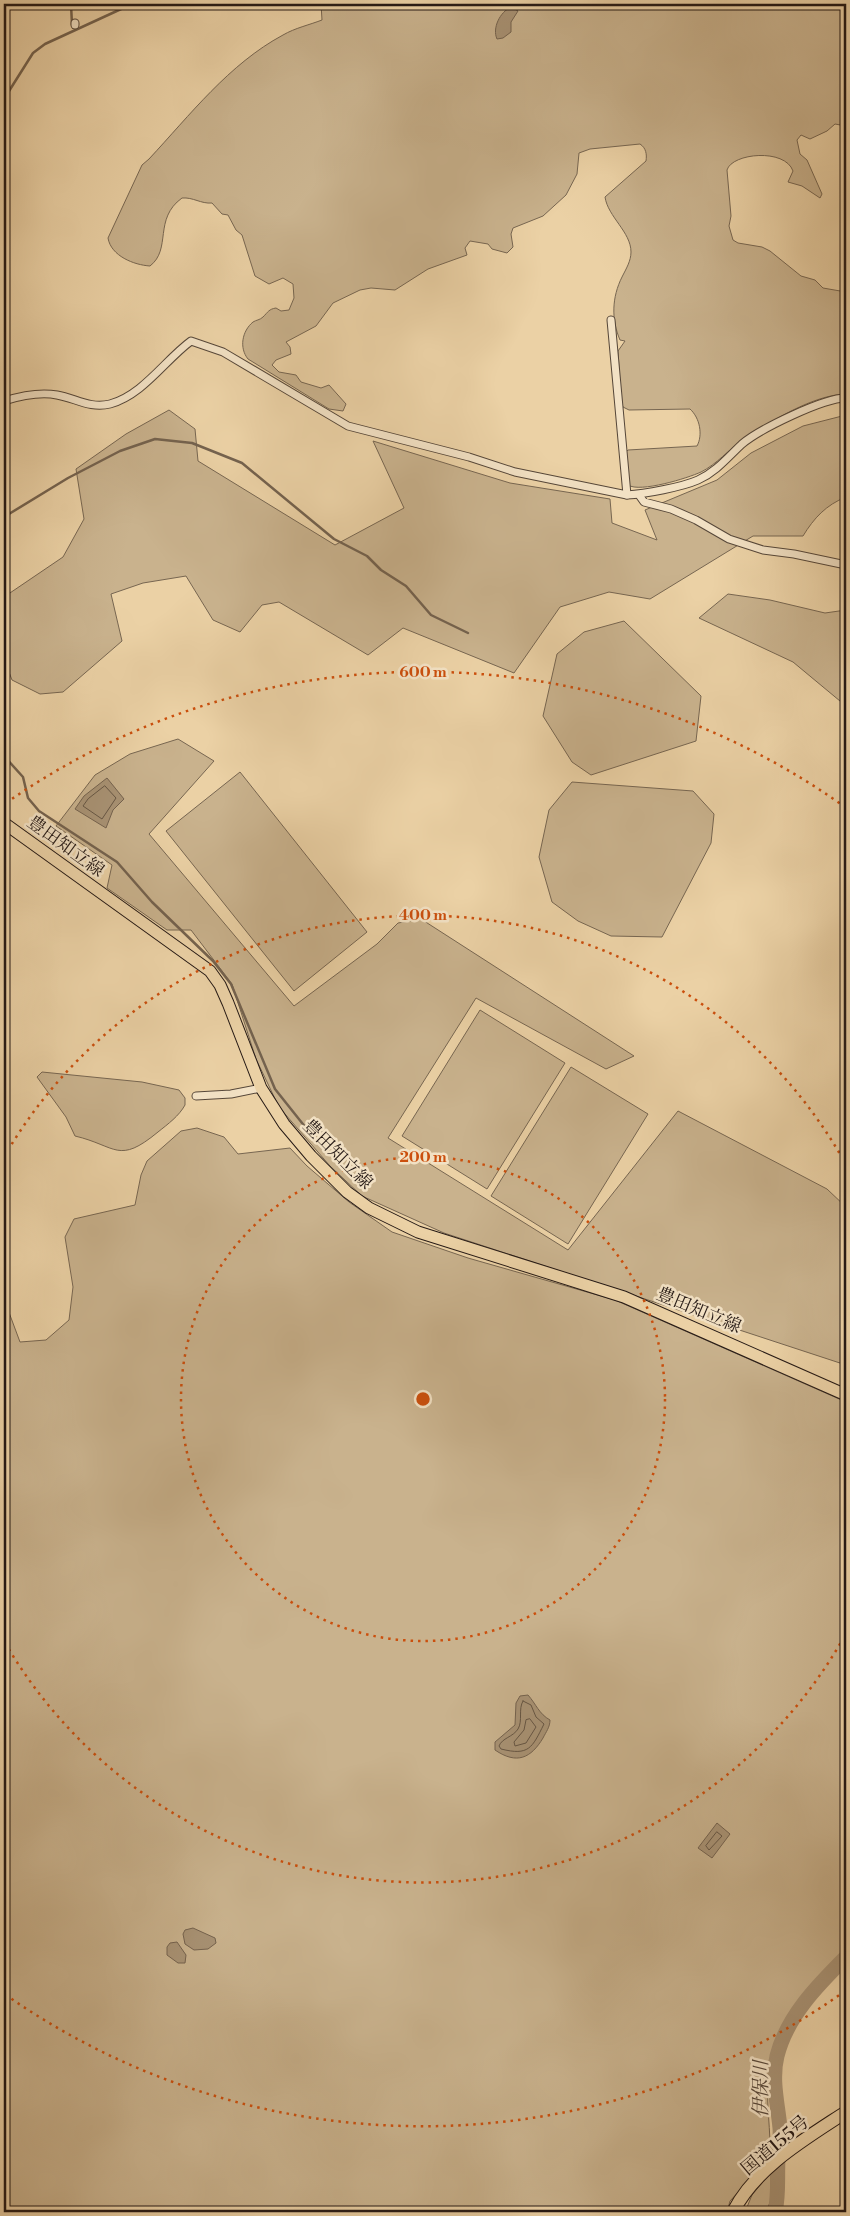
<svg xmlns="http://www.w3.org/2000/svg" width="850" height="2216" viewBox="0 0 850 2216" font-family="'Libre Bodoni','Noto Serif JP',serif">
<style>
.green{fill:#c9b28d;stroke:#776651}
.water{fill:#a89274;stroke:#74624e}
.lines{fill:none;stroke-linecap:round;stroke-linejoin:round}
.shore{stroke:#665644;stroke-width:1}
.stream{stroke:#74624e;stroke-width:2.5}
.river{stroke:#a89274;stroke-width:15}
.street-casing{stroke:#564739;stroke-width:9}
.primary-casing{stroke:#251915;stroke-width:13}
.highway-casing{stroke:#251915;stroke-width:14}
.street{stroke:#f2e1c4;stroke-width:7}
.primary{stroke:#ebd1a5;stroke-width:11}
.highway{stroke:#ebd1a5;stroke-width:12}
.ring{fill:none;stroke:#cb4f0d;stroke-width:2.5;stroke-dasharray:2.5 5}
.labels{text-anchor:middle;stroke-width:5;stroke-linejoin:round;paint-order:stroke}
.street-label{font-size:18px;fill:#251915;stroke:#f2e1c4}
.water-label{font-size:19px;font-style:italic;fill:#59493b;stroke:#f2e1c4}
.centre{fill:#cb4f0d;stroke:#f2e1c4;stroke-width:2.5}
.ring-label{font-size:15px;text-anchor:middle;font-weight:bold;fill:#cb4f0d;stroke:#f2e1c4;stroke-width:5;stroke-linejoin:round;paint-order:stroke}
</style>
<rect width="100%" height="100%" fill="#ebd1a5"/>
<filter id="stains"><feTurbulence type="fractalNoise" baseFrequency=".004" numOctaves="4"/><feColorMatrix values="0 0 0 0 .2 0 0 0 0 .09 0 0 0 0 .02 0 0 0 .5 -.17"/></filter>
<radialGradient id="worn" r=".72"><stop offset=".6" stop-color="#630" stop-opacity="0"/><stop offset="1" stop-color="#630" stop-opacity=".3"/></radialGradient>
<!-- green -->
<g class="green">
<path d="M321,4H846V126L835,124L827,131L810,139L801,135L797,140L800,154L807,160L822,194L820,198L802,186L788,182L793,171C785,148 732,153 727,170L731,216L729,226L733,240L738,243L762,247L770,251L801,276L815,280L823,288L846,292V394C813,395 771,421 743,440C728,450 717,464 701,472C688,478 640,493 628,485L625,453L628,450L697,446C703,435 700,418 690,409L629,410L623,407L621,402L618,351L625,341L620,340C611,319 612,297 622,277C626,269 631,261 631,252C631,232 608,217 605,197L646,161C647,154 646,148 640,144L590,149L579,153L577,174L566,195L543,216L513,228L511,234L513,247L507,253L492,249L488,244L470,241L465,248L467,255L428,269L395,290L371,288L360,290L333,303L316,326L286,342L290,347L291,354L276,360L272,365L279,372L296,375L301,382L321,388L329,385L346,404L343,411L329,409L248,359C239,348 242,331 253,322C256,320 260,320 263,317C268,312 269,309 276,308L281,311L289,310L294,298L293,284L283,278L269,284L255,276L242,235L236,230L228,215L222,214L212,203C201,204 193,197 182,198C153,219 172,249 150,266C134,265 111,256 108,238L142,165L149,159C190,115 229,64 283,35C295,28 309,25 322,20Z"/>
<path d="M169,410L195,429L198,461L335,545L404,508L373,441L510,483L610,499L612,523L657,540L645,510L717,480L751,453L803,426L846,415V497C826,505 814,518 803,536H753L650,599L609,592L560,607L514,673L403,628L368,655L279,602L262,605L240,632L213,620L186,576L143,583L111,594L122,641L63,692L40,694L12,680L4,659V597L63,557L84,519L76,469L126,434Z"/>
<path d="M728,594L770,600L825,613L846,610V706L793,662L699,618Z"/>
<path d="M624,621L701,696L696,741L591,775L572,762L543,716L557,654L584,632Z"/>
<path d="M178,739L214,761L149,834L294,1006L377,944L398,923L421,919L634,1056L606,1069L476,998L388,1138L568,1250L678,1111L827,1189L846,1207V1365L444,1233L362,1196L330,1166L279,1107L256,1059L232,984L191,930H167L107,888L112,865L56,826L95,775L130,754Z"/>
<path d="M240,772L367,932L294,991L166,831Z"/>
<path d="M572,782L693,791L714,814L711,843L662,937L611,936L578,921L552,902L539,857L549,810Z"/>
<path d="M480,1010L565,1063L487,1189L402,1136Z"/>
<path d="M571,1067L648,1114L568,1244L491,1196Z"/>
<path d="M42,1072L142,1082L179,1090L185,1098V1105C179,1116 168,1124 158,1132C118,1165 117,1146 75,1136L66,1117L37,1077Z"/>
<path d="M197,1128L224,1137L238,1154L290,1148L307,1166L349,1202L392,1232L468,1258L615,1300L846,1402V1956C807,1993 775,2020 768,2078C766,2102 771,2132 770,2158L730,2201L727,2212H4V1299L20,1342L46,1340L69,1320L73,1287L65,1237L74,1219L135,1205L141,1175L147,1161L181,1131Z"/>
<path d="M771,2172V2201L765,2212H745L752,2195Z"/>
</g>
<!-- water -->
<g class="water">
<path d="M511,7L518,11L511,22V32L503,38L497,39C492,28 500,12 511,7Z"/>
<path d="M107,778L124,799L113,810L106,828L75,809L84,796Z"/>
<path d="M528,1695C536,1704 539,1714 550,1720C550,1727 546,1732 543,1738C531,1758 517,1765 495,1750V1742L515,1725L516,1703L520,1696Z"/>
<path d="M717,1823L730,1834L712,1858L698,1848Z"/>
<path d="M193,1928L215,1938L216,1943L208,1949L194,1950L185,1944L183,1934L185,1930Z"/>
<path d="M177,1942L186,1955L185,1963H178L167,1955V1947L170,1943Z"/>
</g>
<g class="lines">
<!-- shore -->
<g class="shore">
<path d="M105,786L116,798L102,819L83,806L88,799Z"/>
<path d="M523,1701L531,1705L536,1717L544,1724C532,1748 529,1756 501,1749L499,1746C502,1738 513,1737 518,1729C523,1721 518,1709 523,1701Z"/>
<path d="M530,1719L536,1727L526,1743L515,1746L514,1742L524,1730L526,1720Z"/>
<path d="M717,1832L722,1836L709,1850L706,1846Z"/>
</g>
<!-- stream -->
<g class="stream">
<path d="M71,4L72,25"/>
<path d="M4,99L33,53L45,44L132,4"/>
<path d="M4,517L68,478L120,451L155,439L192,443L242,463L334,539L367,556L381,570L406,586L431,615L468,633"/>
<path d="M4,756L23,777L28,798L39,811L117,862L152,902L213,961L231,984L275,1089L310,1133L314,1135L325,1131"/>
</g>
<!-- river -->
<path class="river" d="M775,2212C779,2195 777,2177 778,2159C778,2149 781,2138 780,2128C778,2105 771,2080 777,2056C787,2016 818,1985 846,1957"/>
<!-- street casing -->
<g class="street-casing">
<g id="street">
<path d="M75,23V25"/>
<path d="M611,320L627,495"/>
<path d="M4,401C20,396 41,392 57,395C75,398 90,409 110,404C143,395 165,360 191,341L223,352L348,426L469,457L515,472L627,495C645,494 682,487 698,480C716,472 728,457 742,444C760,429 823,398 846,398"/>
<path d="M639,495L644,502L671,509L696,520L729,539L763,550L794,554L846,565"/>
<path d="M196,1096L231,1094L261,1088"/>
</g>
</g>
<!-- primary casing -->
<g class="primary-casing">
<path id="primary" d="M4,823L210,971L220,985L228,1003L261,1088L284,1124L311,1156L347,1192L369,1208L418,1232L624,1297L846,1395"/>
</g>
<!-- highway casing -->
<g class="highway-casing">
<path id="highway" d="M733,2212C756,2167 805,2139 846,2112"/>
</g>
<!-- street -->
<use href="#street" class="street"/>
<!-- primary -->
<use href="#primary" class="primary"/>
<!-- highway -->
<use href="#highway" class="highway"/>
</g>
<!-- distance rings -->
<g class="ring">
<circle cx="423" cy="1399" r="242"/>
<path d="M844 1637A484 484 0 0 1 4 1641M4 1157A484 484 0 0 1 844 1161"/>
<path d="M845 1991A727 727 0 0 1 6 1995M6 803A727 727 0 0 1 845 807"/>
</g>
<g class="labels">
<!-- street labels -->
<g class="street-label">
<text transform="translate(66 846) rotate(36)" y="6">豊田知立線</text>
<text transform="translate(338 1154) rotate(45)" y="6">豊田知立線</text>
<text transform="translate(699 1310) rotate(23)" y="6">豊田知立線</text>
<text transform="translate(775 2145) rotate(-40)" y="6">国道155号</text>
</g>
<!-- water labels -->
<g class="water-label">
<text transform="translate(760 2089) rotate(-90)" y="7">伊保川</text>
</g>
</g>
<circle cx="423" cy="1399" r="8" class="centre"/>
<g class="ring-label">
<text x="423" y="677">600 m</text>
<text x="423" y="920">400 m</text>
<text x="423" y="1162">200 m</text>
</g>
<!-- margin -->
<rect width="850" height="2216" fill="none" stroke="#ebd1a5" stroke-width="20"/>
<rect x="5" y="5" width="840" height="2206" fill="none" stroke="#251915" stroke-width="2.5"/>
<rect x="10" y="10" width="830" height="2196" fill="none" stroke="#251915"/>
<rect width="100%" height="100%" filter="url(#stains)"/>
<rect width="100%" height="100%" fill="url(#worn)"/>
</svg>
